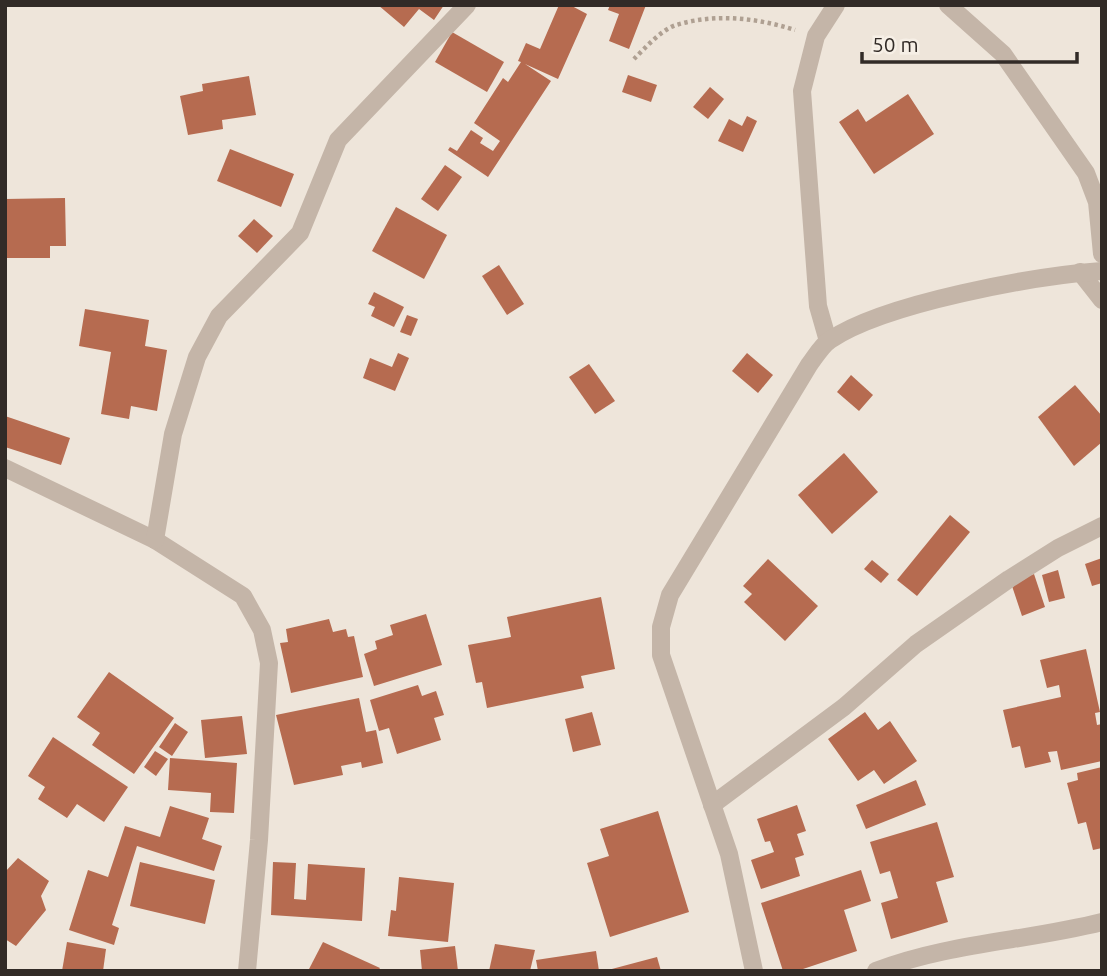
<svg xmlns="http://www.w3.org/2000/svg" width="1107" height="976" viewBox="0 0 1107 976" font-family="Ubuntu,sans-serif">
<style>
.building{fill:#b66b50}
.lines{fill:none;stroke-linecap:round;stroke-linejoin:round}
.path{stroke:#afa092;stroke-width:4.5;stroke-dasharray:3.5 3.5;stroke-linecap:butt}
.minor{stroke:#c4b5a8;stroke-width:18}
</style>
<rect width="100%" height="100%" fill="#eee5da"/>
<!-- building -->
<g class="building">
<path d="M378,5H444L434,20L419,9L404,27Z"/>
<path d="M559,5H570L587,14L558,79L525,64L551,81L488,177L448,150L450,147L457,151L471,130L483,138L480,143L493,151L500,141L474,123L503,78L508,82L521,62L518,61L526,43L540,49Z"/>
<path d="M610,5H646L629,49L609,41L619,14L608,10Z"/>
<path d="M452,32L504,62L487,92L435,62Z"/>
<path d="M628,75L657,85L651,102L622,92Z"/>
<path d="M249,76L256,115L222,120L223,129L188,135L180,96L203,91L202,84Z"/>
<path d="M710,87L724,99L708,119L693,107Z"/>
<path d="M908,94L934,134L874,174L839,122L858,109L866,122Z"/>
<path d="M747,116L757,121L743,152L718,141L729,119L742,126Z"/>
<path d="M230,149L294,174L281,207L217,181Z"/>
<path d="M445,165L462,177L438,211L421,199Z"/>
<path d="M65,198L66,246H50V258H5V199Z"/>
<path d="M396,207L447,235L424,279L372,251Z"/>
<path d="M254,219L273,236L257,253L238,236Z"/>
<path d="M499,265L524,304L507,315L482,276Z"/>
<path d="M374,292L404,307L394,327L371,316L375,307L368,304Z"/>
<path d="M85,309L149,320L145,346L167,350L157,411L131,406L129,419L101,414L111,352L79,346Z"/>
<path d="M407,315L418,319L411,336L400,332Z"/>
<path d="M398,353L409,358L395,391L363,378L370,358L392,367Z"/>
<path d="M747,353L773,375L758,393L732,371Z"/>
<path d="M589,364L615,401L595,414L569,377Z"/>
<path d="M851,375L873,395L859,411L837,392Z"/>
<path d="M1075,385L1102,416V442L1074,466L1038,417Z"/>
<path d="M5,416L70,438L61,465L5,447Z"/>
<path d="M844,453L878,492L832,534L798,495Z"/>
<path d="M950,515L970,532L917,596L897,580Z"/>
<path d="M1102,558V583L1092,586L1085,564Z"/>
<path d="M768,559L818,606L785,641L744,602L752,594L743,586Z"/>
<path d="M872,560L889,574L881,583L864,569Z"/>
<path d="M1058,570L1065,598L1049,602L1042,575Z"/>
<path d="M1034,574L1045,607L1022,616L1011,583Z"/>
<path d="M601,597L615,669L581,676L584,688L487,708L482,682L476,683L468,645L511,637L507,617Z"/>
<path d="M426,614L442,665L374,686L364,654L377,649L375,641L393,635L390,625Z"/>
<path d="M329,619L333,632L346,629L348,637L354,636L363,677L291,693L280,643L288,642L286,629Z"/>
<path d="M1086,649L1100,712L1095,713L1097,725L1102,724V761L1061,770L1057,751L1048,752L1051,762L1025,768L1020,746L1012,748L1003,710L1061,697L1059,685L1047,688L1040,660Z"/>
<path d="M109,672L174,718L134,774L92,745L100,733L77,717Z"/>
<path d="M418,685L422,696L436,691L444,715L434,718L441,740L397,754L389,728L379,731L370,700Z"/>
<path d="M359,698L366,732L376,730L383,763L362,768L361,762L341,766L343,775L294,785L276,715Z"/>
<path d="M592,712L601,745L573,752L565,719Z"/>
<path d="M865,712L878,730L890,721L917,761L884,784L874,770L858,781L828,739Z"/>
<path d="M242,716L247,754L205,758L201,720Z"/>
<path d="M175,723L188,732L172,756L159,747Z"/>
<path d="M53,737L128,787L104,822L77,804L67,818L38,799L45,787L28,776Z"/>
<path d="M155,751L168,759L156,776L144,767Z"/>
<path d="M170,758L237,763L234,813L210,812L211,793L168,790Z"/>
<path d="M1102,767V848L1093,850L1086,822L1078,824L1067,783L1078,780L1077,773Z"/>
<path d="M916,780L926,805L866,829L856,805Z"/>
<path d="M797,805L806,831L797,834L804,855L795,858L800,876L761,889L751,860L774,852L770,841L765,842L757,819Z"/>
<path d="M170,806L209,818L202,839L222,846L214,871L137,846L112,925L119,928L114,945L69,930L88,870L108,877L125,826L160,837Z"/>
<path d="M658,811L689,912L610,937L587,863L609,856L600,829Z"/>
<path d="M937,822L954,877L936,882L948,922L891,939L881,903L898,898L890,871L880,874L870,842Z"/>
<path d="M18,858L49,881L41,896L46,910L16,946L5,939V872Z"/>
<path d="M140,862L215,880L205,924L130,906Z"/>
<path d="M273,862L296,863L294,899L306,900L308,864L365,868L362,921L271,915Z"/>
<path d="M861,870L871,901L844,910L857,951L797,971H783L761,903Z"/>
<path d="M399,877L454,883L448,942L388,936L391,910L396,911Z"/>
<path d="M67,942L106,949L103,971H62Z"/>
<path d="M323,942L380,968L378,971H308Z"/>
<path d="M495,944L535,950L530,971H489Z"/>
<path d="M455,946L458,971H422L420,950Z"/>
<path d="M596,951L599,971H538L536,960Z"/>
<path d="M657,957L661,971H608V970Z"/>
</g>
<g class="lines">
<!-- path -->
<path class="path" d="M634,59C645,48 661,30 676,25C716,13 757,18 795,30"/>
<!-- minor -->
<g class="minor">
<path d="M948,5L1003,54L1086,173L1097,202L1102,254"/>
<path d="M1080,272L1102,300"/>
<path d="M828,341L818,306L802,91L816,36L836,5"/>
<path d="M5,468L155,540L243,596L262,630L269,663L259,840L247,971"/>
<path d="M155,540L173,434L197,357L219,316L300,233L338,140L467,5"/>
<path d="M712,805L844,707L916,644L1009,579L1058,548L1102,526"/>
<path d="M754,971L729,854L661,655V627L670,595L809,365C815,357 822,345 830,340C885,303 1034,276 1102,271"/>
<path d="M876,971C948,943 1027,941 1102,922"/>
</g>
</g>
<!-- border -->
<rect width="1107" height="976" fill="none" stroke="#322b27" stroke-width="14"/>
<!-- scale -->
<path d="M862 52v10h215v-10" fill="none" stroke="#322b27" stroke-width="3.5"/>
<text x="872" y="52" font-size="21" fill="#322b27" stroke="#f6efe6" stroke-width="5" paint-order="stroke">50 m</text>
</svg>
